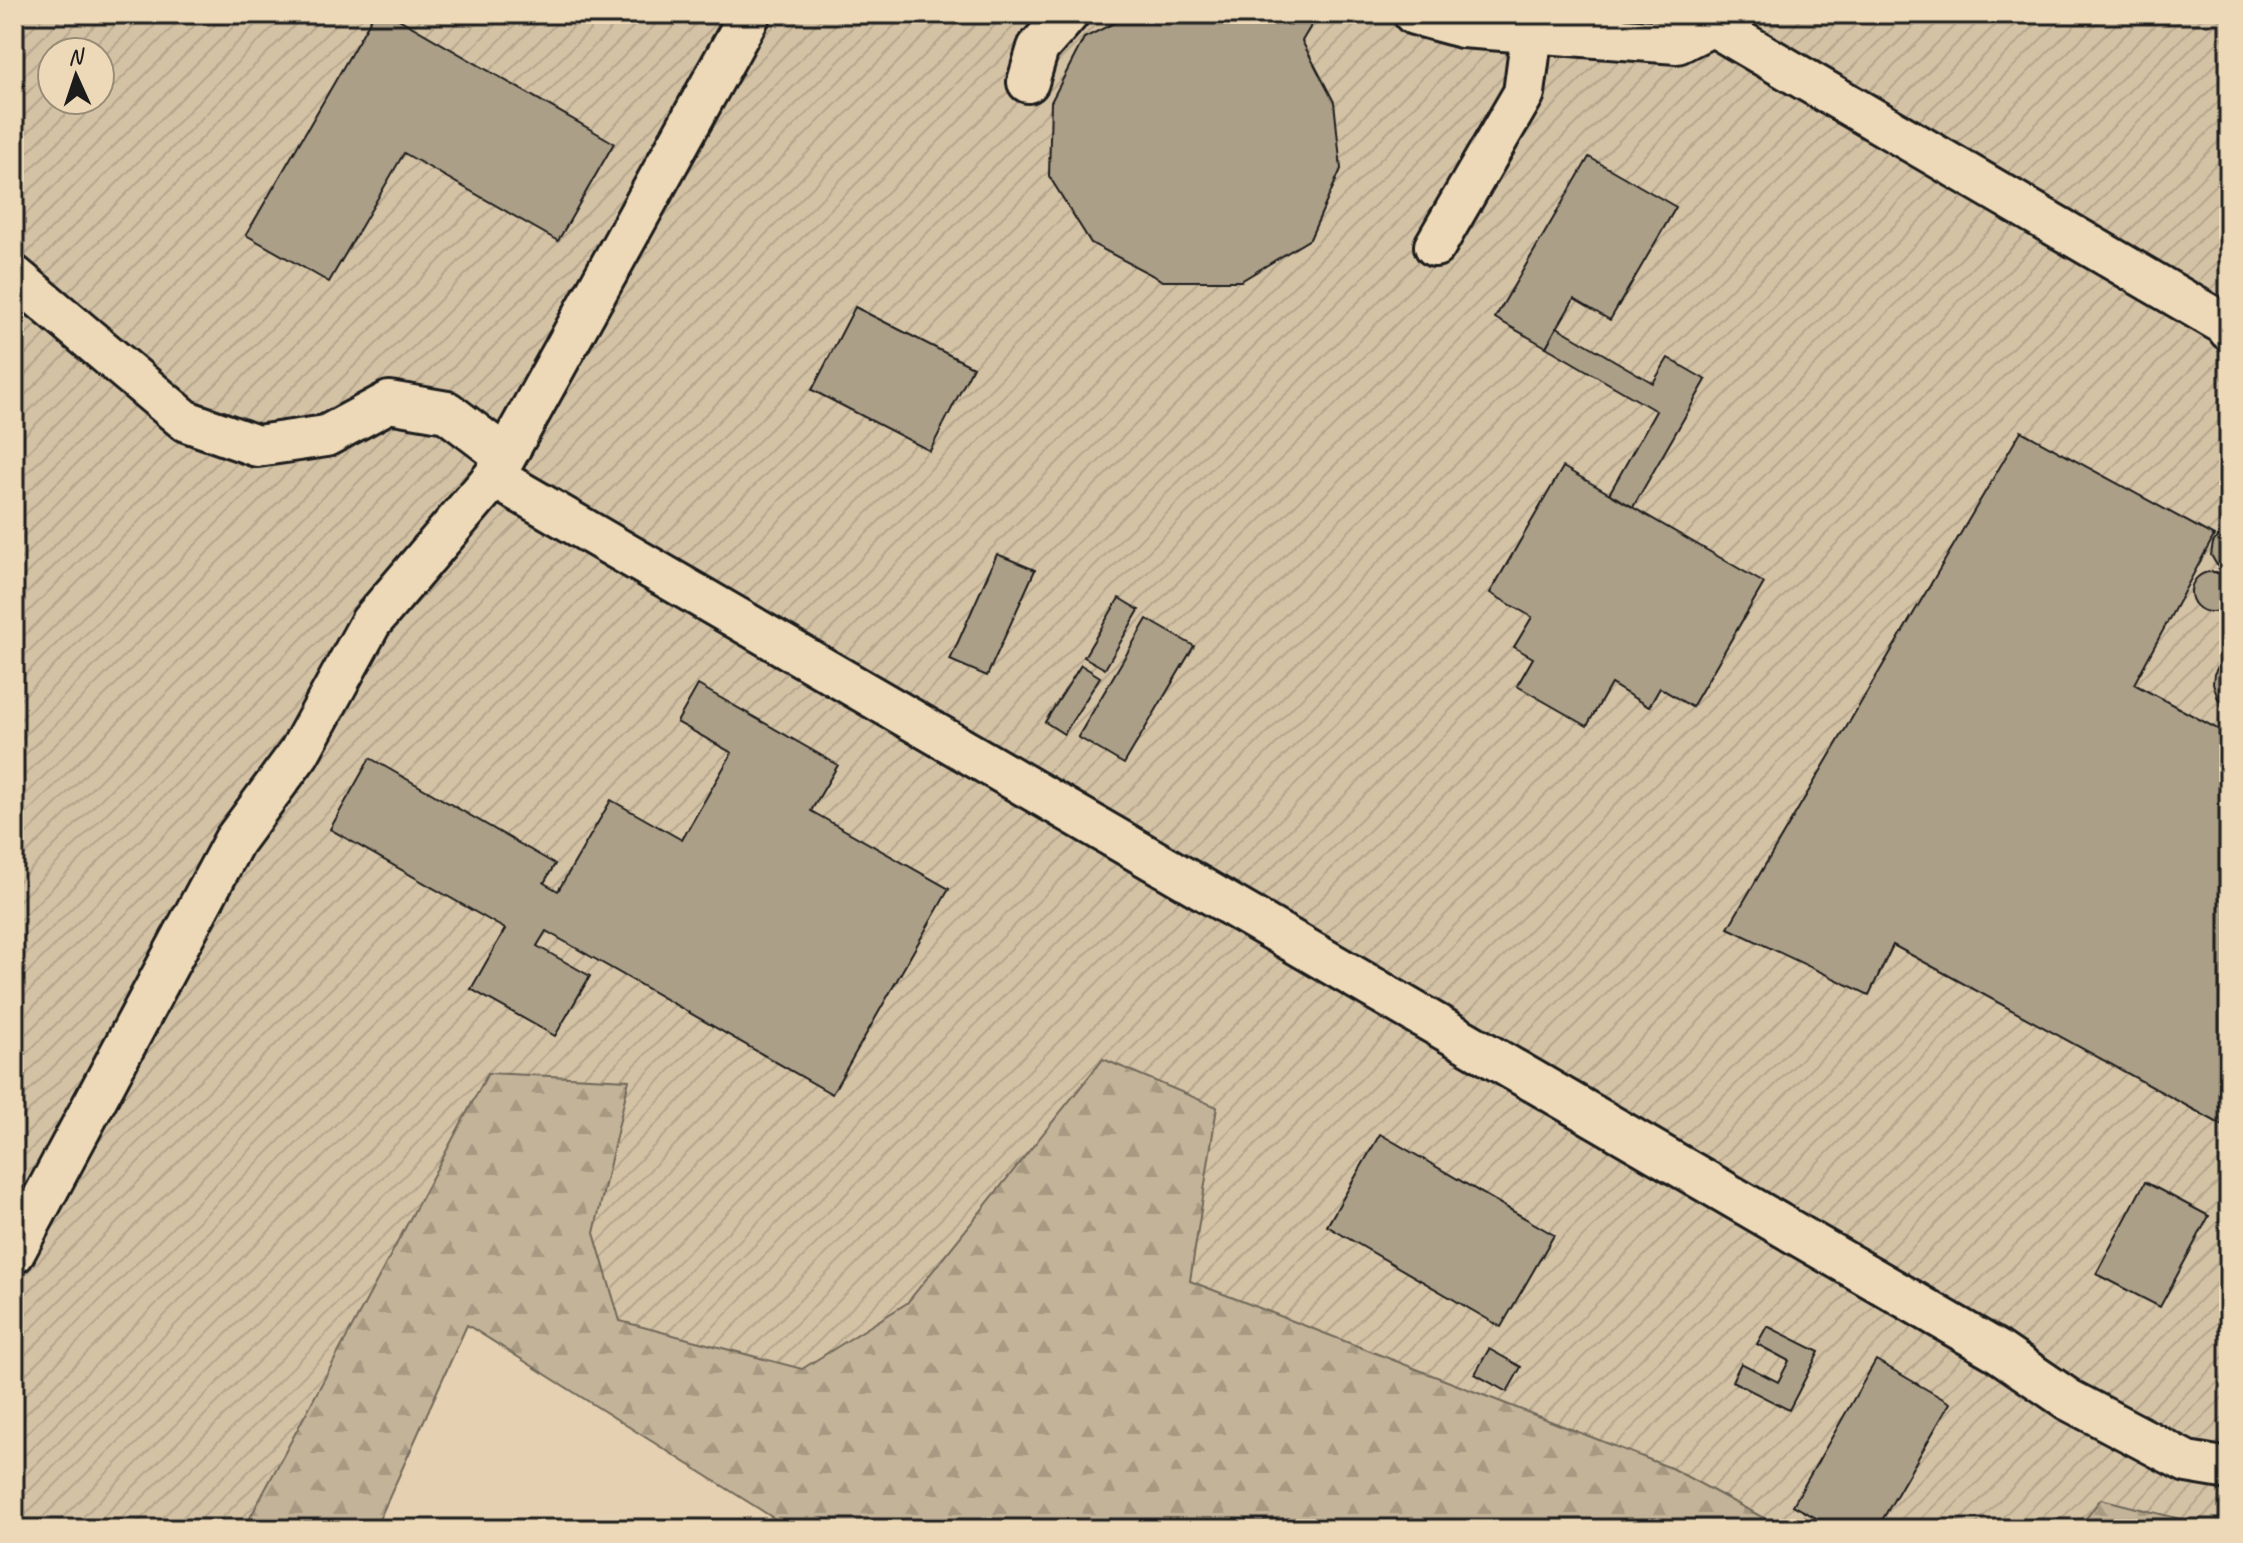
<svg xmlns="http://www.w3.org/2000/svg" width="2243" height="1543" viewBox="0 0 2243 1543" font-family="Caveat,sans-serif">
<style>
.industrial{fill:url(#industrial-furrows);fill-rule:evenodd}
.forest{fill:url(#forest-firs);stroke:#70685a;stroke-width:2}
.building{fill:#ac9f88;stroke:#1c1c1c;stroke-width:2}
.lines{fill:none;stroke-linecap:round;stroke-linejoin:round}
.minor-casing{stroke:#1c1c1c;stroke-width:46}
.minor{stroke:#edd9b7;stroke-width:40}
</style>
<defs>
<pattern id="industrial-furrows" width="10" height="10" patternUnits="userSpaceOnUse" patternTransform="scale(2)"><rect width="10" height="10" fill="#d4c2a5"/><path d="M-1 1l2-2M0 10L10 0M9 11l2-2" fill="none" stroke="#b5a68d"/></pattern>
<pattern id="forest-firs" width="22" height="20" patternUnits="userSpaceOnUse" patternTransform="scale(2)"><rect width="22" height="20" fill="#c3b398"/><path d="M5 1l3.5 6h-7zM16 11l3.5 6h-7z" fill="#a79982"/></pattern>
</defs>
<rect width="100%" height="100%" fill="#e5d1b1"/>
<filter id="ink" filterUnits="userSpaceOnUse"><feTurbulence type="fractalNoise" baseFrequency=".0125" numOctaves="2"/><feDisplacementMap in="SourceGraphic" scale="16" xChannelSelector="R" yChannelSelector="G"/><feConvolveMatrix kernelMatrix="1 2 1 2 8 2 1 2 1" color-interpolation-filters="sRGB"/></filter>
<g filter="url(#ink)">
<!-- industrial -->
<path class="industrial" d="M14,14H2229V1529H791L467,1325L375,1529H14ZM52,52H100V100H52Z"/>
<!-- forest -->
<g class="forest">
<path d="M1103,1059L1217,1107L1190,1281L1671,1468L1784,1529H791L467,1325L375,1529H244L488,1073L629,1080L594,1233L620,1321L802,1369L907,1303Z"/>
<path d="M2101,1499L2220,1529H2078Z"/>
</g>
<!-- building -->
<g class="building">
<path d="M374,14H390L614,143L558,241L404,153L329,282L246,235Z"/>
<path d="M1132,14H1318L1302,41L1334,102L1341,169L1310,239L1241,281H1163L1091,243L1049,176L1051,102L1084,38Z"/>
<path d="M1589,157L1676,207L1610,320L1574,299L1546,347L1495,318Z"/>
<path d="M855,307L973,367L930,451L812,390Z"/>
<path d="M1557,327L1653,383L1668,358L1706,380L1633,507L1609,494L1656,411L1546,347Z"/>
<path d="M2021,431L2214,536L2134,684L2229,735V1129L1893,945L1869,995L1728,928Z"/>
<path d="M1563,467L1764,583L1692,707L1660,688L1649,707L1611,684L1587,726L1517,686L1533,658L1514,647L1532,617L1490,593Z"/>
<path d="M2228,532H2229V572L2218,567L2211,555L2213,543L2217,537Z"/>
<path d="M997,554L1035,570L987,676L950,660Z"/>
<circle cx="2211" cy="592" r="20"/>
<path d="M1119,598L1139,610L1105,669L1084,657Z"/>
<path d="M1147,619L1194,646L1124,764L1078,737Z"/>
<path d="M2229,657V708L2218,699L2213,683L2214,674L2219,665Z"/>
<path d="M1081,665L1100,677L1064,734L1045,722Z"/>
<path d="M698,685L838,765L811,811L949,889L832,1094L546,931L537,946L590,976L555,1036L471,989L505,929L330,829L370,758L555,864L544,883L558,891L611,800L682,840L732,753L677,722Z"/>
<path d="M1380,1134L1554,1235L1501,1327L1327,1226Z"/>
<path d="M2145,1182L2209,1216L2160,1307L2096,1274Z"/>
<path d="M1767,1326L1819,1352L1789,1410L1732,1381L1741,1363L1778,1382L1789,1361L1757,1344Z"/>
<path d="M1489,1349L1521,1367L1507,1392L1475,1374Z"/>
<path d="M1876,1360L1950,1403L1877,1529H1836L1793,1505Z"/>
</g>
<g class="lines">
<!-- minor casing -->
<g class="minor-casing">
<g id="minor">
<path d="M1414,14L1462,27L1677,43L1713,25"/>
<path d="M1693,14L2226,325L2229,330"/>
<path d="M1028,82L1038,48L1068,14"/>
<path d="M1435,246L1524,93L1532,32"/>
<path d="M14,276L186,421L257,446L326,436L389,402L447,412L505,456"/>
<path d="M494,477L1996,1350L2069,1400L2187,1462L2229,1469"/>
<path d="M14,1253L234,841L299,753L371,622L494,477L750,14"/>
</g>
</g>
<!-- minor -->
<use href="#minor" class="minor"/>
</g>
</g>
<!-- margin -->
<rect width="2243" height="1543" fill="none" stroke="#edd9b7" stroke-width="48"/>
<rect x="24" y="24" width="2195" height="1495" fill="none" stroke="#1c1c1c" stroke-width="3" filter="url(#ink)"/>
<!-- north arrow -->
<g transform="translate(76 76) rotate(357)"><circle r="38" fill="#edd9b7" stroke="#998d79" stroke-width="2"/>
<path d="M0-6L14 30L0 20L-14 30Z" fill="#1c1c1c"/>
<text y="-12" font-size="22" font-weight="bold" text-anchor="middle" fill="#1c1c1c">N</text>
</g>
</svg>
